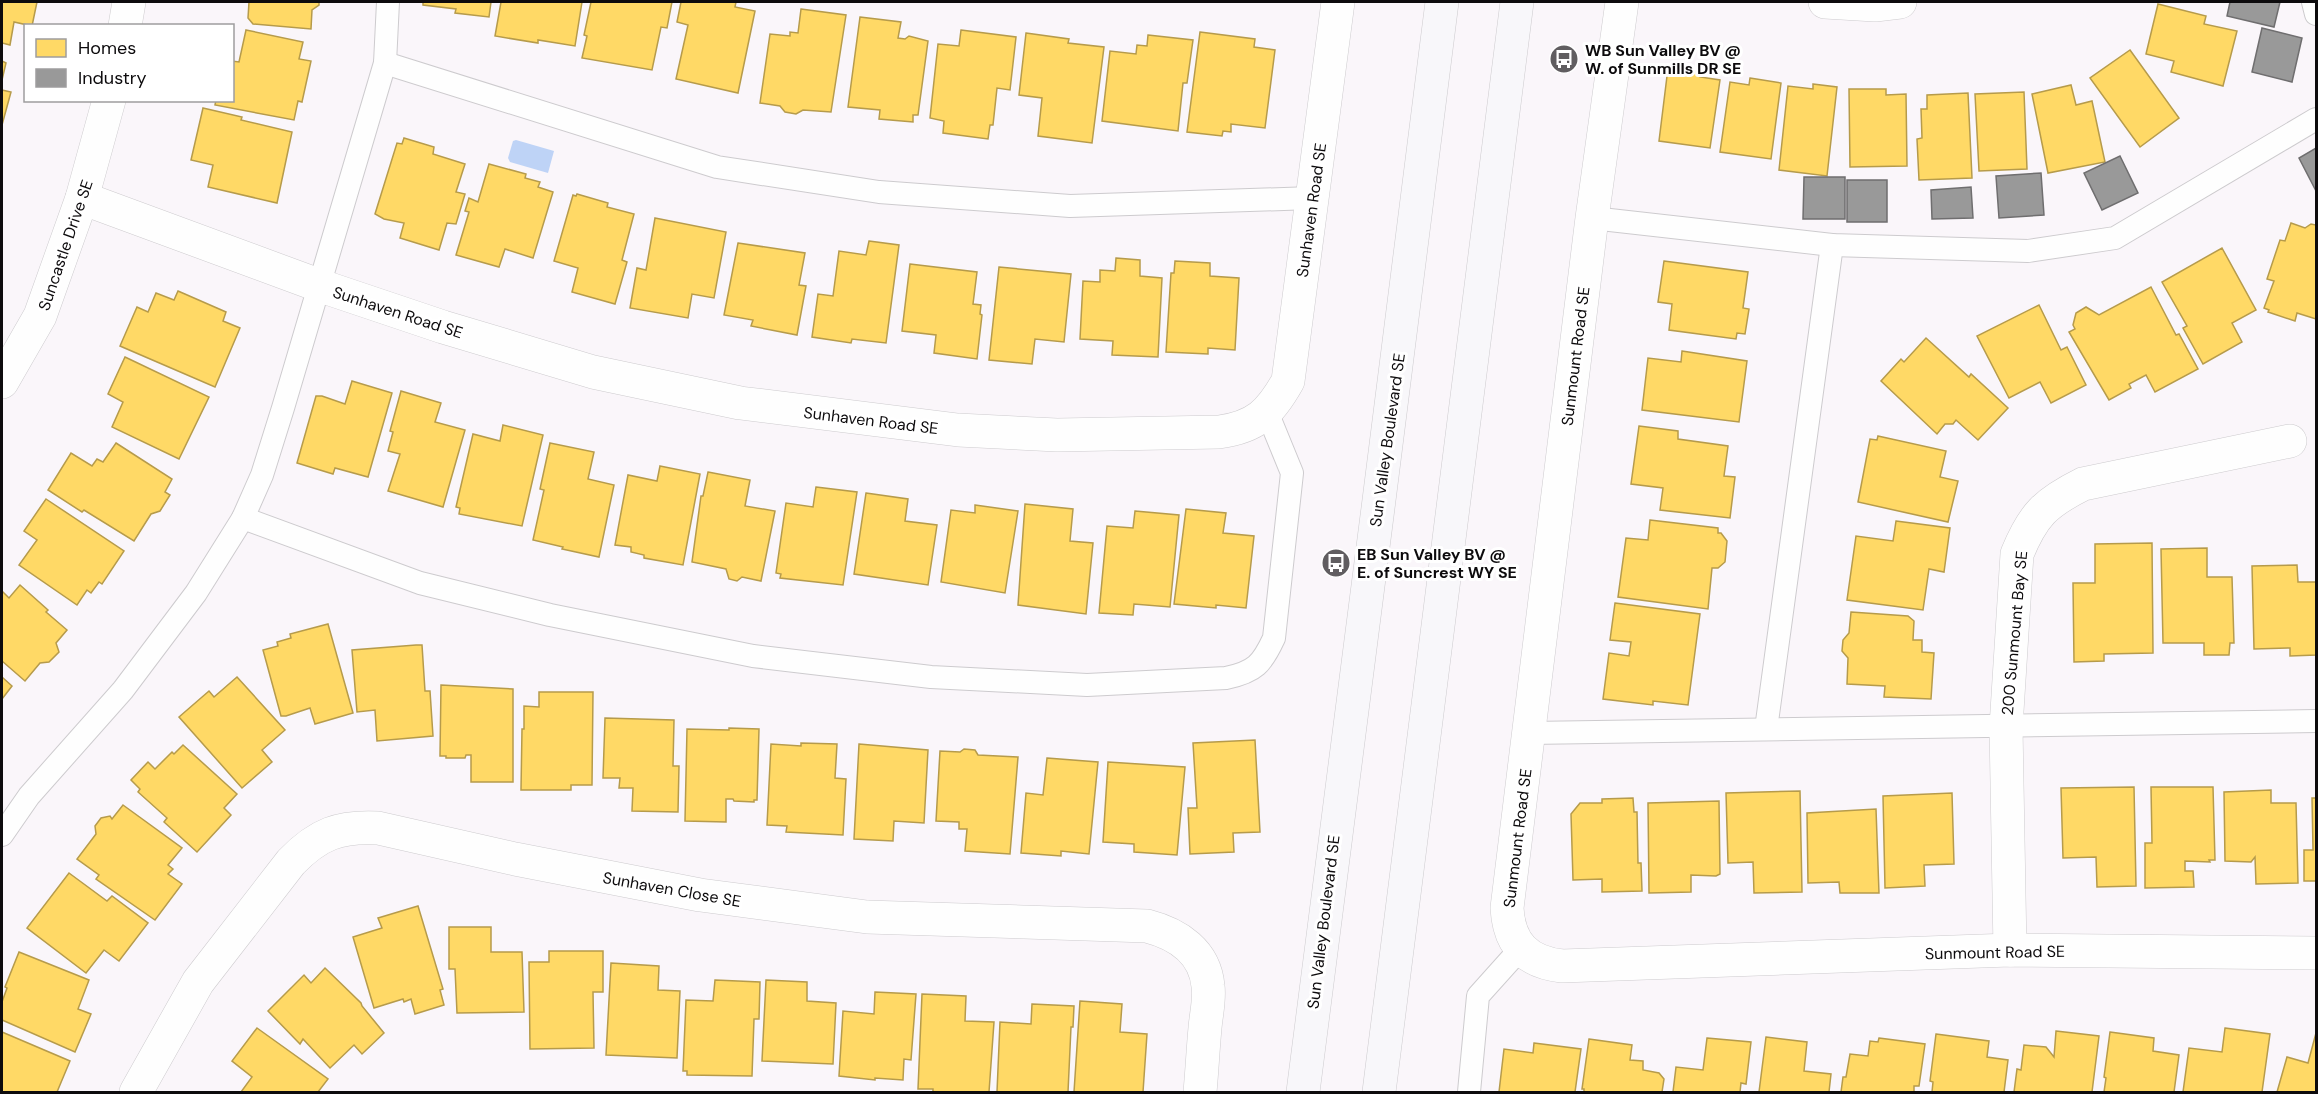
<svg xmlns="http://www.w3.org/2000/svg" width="2318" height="1094" viewBox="0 0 2318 1094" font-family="'DM Sans',sans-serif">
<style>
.water{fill:#bed3f6}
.homes{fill:#ffd966;stroke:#b69b4b;stroke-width:1.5}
.industry{fill:#999;stroke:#6f6e6f;stroke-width:1.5}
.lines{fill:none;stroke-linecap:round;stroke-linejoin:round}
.lane-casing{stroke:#cdcbce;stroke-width:24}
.street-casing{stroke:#cdcbce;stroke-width:34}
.secondary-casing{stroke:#cdcbce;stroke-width:34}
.lane{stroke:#fefefe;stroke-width:22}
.street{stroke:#fefefe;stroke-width:33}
.secondary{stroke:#f8f7fa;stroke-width:33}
.labels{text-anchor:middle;stroke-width:6;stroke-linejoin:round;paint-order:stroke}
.poi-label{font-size:16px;font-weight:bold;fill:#0d0b0d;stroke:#fff;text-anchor:start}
.street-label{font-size:16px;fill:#0d0b0d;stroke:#fff}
</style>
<rect width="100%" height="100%" fill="#faf6fa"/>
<!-- water -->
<path class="water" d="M516,140L554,151L548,173L510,162L508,158L513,141Z"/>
<!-- homes -->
<g class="homes">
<path d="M2,2H37L32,26L14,22L10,45L2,43Z"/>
<path d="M249,2H319V5L312,10L311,29L253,24L248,18Z"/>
<path d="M423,2H491L489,17L455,13L456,9L423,5Z"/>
<path d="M501,2H582L575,46L538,40V43L495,36Z"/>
<path d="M591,2H672L667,28L661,27L652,70L582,58L587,36L584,35Z"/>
<path d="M681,2H736L735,7L755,11L738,93L676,79L688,25L677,22Z"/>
<path d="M2158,4L2206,16L2204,24L2237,31L2223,86L2171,72L2174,61L2146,54Z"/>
<path d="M801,9L846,15L831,112L803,110L796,114L785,112L780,106L760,103L770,34L790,36V32L798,33Z"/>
<path d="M860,17L901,22L898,38L905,39L909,36L928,41L918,115H913V122L879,119L880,110L848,107Z"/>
<path d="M246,30L303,42L299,59L311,61L302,102L298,101L294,120L215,105L216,100H232V61L239,62Z"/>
<path d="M961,30L1016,37L1010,90L997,88L993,125H990L988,139L943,133L944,121L930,118L938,44L959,46Z"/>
<path d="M1200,32L1255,39L1254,47L1275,50L1265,128L1231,124V132L1223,131L1222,136L1187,132Z"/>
<path d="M1026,33L1069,39L1068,43L1104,47L1092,143L1038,136L1042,98L1019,95Z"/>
<path d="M1148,35L1193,40L1187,83H1183L1178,131L1102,121L1110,51L1136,54L1137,45L1147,46Z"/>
<path d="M2130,50L2179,118L2140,147L2090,78Z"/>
<path d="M2,61L6,63L2,80Z"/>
<path d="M1668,68L1701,72L1700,77L1720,80L1710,148L1659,141Z"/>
<path d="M1750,78L1781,83L1771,159L1720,152L1730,82L1749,85Z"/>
<path d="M1813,84L1837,87L1827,176L1779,170L1788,86L1813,89Z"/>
<path d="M2071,85L2076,105L2092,101L2105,162L2048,173L2032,94Z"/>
<path d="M1849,89H1886V95L1906,94L1907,166L1850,167Z"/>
<path d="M2,90L11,92L2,125Z"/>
<path d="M2024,92L2027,169L1979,171L1975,94Z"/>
<path d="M1968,93L1972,178L1919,180L1917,139L1922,138L1921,109H1927V95Z"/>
<path d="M203,108L242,117L241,120L292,132L277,203L208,187L213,165L191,160Z"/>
<path d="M404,138L434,147L433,154L465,164L456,192L465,194L456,224L447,223L439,250L400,238L404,223L384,219L375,214L397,143L402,144Z"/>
<path d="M489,164L526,174L525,178L540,182L538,187L553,192L533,258L505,249L499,267L456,255L469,212L465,211L469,198L478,202Z"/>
<path d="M577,194L608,203L607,207L634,214L622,260L627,262L615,304L572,292L578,268L554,261L573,195L576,196Z"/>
<path d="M655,218L726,232L714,298L692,294L688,318L630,308L637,268L646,270Z"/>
<path d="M2291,223L2305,228L2311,224L2316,225V319L2297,313L2295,321L2268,312L2269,310L2264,308L2274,281L2267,279L2280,240L2285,241Z"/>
<path d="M869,241L899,245L886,343L852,339L851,343L812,337L818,294L833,296L839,251L866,255Z"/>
<path d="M738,243L805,253L799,285L806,286L797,335L751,326L753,320L724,315Z"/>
<path d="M2222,248L2256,310L2232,323L2242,342L2203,364L2183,328L2187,326L2162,282Z"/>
<path d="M1116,258L1140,260V276L1162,278L1158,357L1112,355L1113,341L1080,339L1083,281L1100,282V270L1115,271Z"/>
<path d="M1175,261L1210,263V276L1239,278L1235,350L1208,348V354L1166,352L1171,273H1174Z"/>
<path d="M1664,261L1748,272L1743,308L1749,309L1745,334L1737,333L1736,339L1669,330L1672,304L1658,302Z"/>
<path d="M910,264L977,272L973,304L981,305L980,314L982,315L977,359L934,353L936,335L902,331Z"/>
<path d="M999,267L1071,274L1064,342L1035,339L1032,364L989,360Z"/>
<path d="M2151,287L2176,335L2179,334L2198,369L2155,392L2146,375L2129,384L2131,388L2109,400L2069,332L2075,329L2073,325L2076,313L2086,307L2099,315Z"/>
<path d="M178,291L226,312L223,321L240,328L215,387L120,346L137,307L148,312L156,293L174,300Z"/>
<path d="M2039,305L2061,350L2067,347L2086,385L2051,403L2040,382L2009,398L1977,336Z"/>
<path d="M1926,338L1969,377L1971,374L2008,408L1978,440L1956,420L1953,424H1945L1937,434L1881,381L1901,359L1904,362Z"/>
<path d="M1682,351L1747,361L1739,422L1642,410L1648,358L1681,362Z"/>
<path d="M125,357L209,397L179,459L112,427L123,402L108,394Z"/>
<path d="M352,381L392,393L368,477L335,468L333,474L297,463L316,396H322L345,404Z"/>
<path d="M401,391L441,403L435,422L465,430L443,507L388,491L400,454L388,451L393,432L390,431Z"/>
<path d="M503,425L543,435L522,526L459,514L460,508L456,507L473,434L500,441Z"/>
<path d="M1639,426L1678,431V439L1728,446L1724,476L1735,477L1730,518L1660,510L1663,488L1631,484Z"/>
<path d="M1878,436L1946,451L1940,477L1958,481L1948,522L1858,502L1870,439L1877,440Z"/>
<path d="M116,443L172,479L165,492L170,495L160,511L151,514L134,541L84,510L82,512L48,490L71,453L92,466L97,459L103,462Z"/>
<path d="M550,443L594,452L588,479L614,485L599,557L562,549L563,547L533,540L544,490L540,489Z"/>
<path d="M660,466L700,474L683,565L644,558V555L631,552V547L615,545L628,475L657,481Z"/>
<path d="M708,472L750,480L745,506L775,511L761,581L742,577L737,581L729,579L726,569L692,562L701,496H703Z"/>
<path d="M816,487L857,492L843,585L780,578L781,574L776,573L786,503L813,507Z"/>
<path d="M866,493L908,499L905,521L937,525L928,585L854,574Z"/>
<path d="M46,499L124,551L102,584L99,582L91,593L87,590L77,605L19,565L37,540L24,531Z"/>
<path d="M1025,504L1073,509L1070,541L1093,543L1086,614L1018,605Z"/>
<path d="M975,505L1018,511L1005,593L941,582L951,510L975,513Z"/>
<path d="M1186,509L1226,513L1223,533L1254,536L1246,608L1216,605V608L1174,604Z"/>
<path d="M1135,511L1179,515L1170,607L1134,604L1133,615L1099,613L1107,526L1133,528Z"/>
<path d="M1650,520L1718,528V533H1721L1727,541L1725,562L1718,568H1712L1708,609L1618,597L1626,538L1648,540Z"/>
<path d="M1896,521L1950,528L1944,572L1929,569L1923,610L1847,600L1856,536L1893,541Z"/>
<path d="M2152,543L2153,653L2104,654V661L2074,662L2073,583H2095V544Z"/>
<path d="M2207,548V577H2232L2234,643H2230L2229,655H2204V643H2163L2161,549Z"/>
<path d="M2297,565L2298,582H2316V655L2290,656V648L2254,649L2252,566Z"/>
<path d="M20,585L48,610L46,612L67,630L56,643L59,652L49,662L40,663L25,681L2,661V591L9,598Z"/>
<path d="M1615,603L1700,614L1688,705L1653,701V705L1603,699L1609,653L1629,656L1631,642L1610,640Z"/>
<path d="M1851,612L1908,616L1914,621L1913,640H1922V652L1934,653L1931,699L1884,697L1885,686L1847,684L1848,658L1842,651L1843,640L1849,633Z"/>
<path d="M328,624L353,713L315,724L310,708L286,716H281L263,650L278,646L277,642L291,638L290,634Z"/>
<path d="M416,645H422L425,691H430L433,736L377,741L375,710L357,712L352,650Z"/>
<path d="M2,677L12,686L2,699Z"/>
<path d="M237,677L285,730L262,750L272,762L242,788L179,717L209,691L214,697Z"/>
<path d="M441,685L513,689V782H471V755H466L465,758H446V756H440Z"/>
<path d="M539,692H593L592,785H571V790H521L522,729H524V706L539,707Z"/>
<path d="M605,718L674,720L673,766H679L678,812L632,811L633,788H619L620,778H603Z"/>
<path d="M729,728L759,729L757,800H754V802L734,801L733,799H726V822L685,821L687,729L729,730Z"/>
<path d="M1255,740L1260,832L1233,833L1234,852L1190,854L1188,808H1197L1193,743Z"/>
<path d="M801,743L837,744L835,778L846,779L843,835L786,832L787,826L767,825L771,744L801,746Z"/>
<path d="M859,744L928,750L924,823L894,821L893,841L854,839Z"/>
<path d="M183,745L237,794L224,808L231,815L197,852L164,822L167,818L138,792L140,789L131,780L148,762L155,769L172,752L174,754Z"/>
<path d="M964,749L975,750L978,755L1018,757L1010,854L965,851L967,829H959V822L936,821L940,751L960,752Z"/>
<path d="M1047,758L1098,762L1089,854L1061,851V856L1021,853L1026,793L1043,795Z"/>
<path d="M1108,762L1185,767L1177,855L1134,852V844L1103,842Z"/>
<path d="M2134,787L2136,886L2097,887L2096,857L2063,858L2061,788Z"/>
<path d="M2151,787H2213L2215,860H2209L2210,862L2185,861V871H2193L2194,887L2145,888V843H2152Z"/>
<path d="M2271,790V803H2296L2298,883L2256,884L2255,857L2251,862L2225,861L2224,792Z"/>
<path d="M1800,791L1802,892L1754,893L1753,862L1728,863L1726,793Z"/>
<path d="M1952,793L1954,864L1924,865L1925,886L1885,888L1883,796Z"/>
<path d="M1633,798L1634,812H1637L1638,863H1641L1642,891L1602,892V879L1573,880L1571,814L1580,803H1602V799Z"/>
<path d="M2312,798H2316V881H2304V850H2313Z"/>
<path d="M1719,801L1720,874L1716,876L1691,875V892L1649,893L1648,803Z"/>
<path d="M123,805L182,848L168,865L173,869L168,874L182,884L155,920L96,879L99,875L77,859L96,834L95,826L101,818L110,816L112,819Z"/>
<path d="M1876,809L1879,893H1840L1839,882L1808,883L1807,813Z"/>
<path d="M69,873L107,901L112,896L148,923L119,961L104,950L86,973L27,928Z"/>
<path d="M418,906L443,989L440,990L444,1005L415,1014L411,999L404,1002L403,999L374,1008L353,937L382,928L378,918Z"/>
<path d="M449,927H491V952H522L524,1012L457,1013L455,969H449Z"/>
<path d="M549,951H603V992H593L594,1048L530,1049L529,962H549Z"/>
<path d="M19,952L89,980L78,1009L91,1014L75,1052L2,1020V1002L7,988L5,987Z"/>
<path d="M611,963L659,966L658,990L680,991L677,1058L606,1055Z"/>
<path d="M325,968L361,1003L362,1006L384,1033L362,1054L354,1045L330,1068L303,1039L300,1044L268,1011L304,975L311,983Z"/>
<path d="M715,980L760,982L759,1019H754L752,1076L687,1075V1071H683L686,1000L713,1001Z"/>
<path d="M766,980L807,982V1001L836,1003L833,1064L762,1061Z"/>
<path d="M875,992L916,994L911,1060L904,1059L903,1080L875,1078V1080L839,1076L843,1011L874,1014Z"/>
<path d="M922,994L966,996L965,1021L994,1022L989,1092H933V1089H918Z"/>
<path d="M1080,1001L1122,1004L1120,1032L1147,1034L1143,1092H1074Z"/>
<path d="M1032,1004L1074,1006L1073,1027H1071L1068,1092H997L1000,1022L1031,1024Z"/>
<path d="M257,1028L328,1079L318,1092H241L252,1077L232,1061Z"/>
<path d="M2225,1028L2270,1034L2262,1092H2183L2189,1048L2222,1052Z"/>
<path d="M2056,1031L2099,1036L2092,1092H2014L2017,1069L2021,1070L2024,1045L2046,1047L2054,1057Z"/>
<path d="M2,1032L70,1061L57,1092H2Z"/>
<path d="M2110,1032L2154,1038L2153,1051L2179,1055L2174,1092H2104L2106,1078L2104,1077Z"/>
<path d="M2316,1033V1092H2277L2287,1057L2308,1063Z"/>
<path d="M1936,1034L1989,1041L1987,1057L2008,1060L2004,1092H1932L1933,1082L1930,1081Z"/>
<path d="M1766,1037L1807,1042L1804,1071L1831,1074L1829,1092H1759Z"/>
<path d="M1707,1038L1751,1042L1746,1084L1741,1083L1740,1092H1673L1676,1067L1703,1070Z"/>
<path d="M1879,1038L1925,1044L1919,1086H1914V1092H1841L1843,1077H1846L1850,1054L1868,1056L1870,1041L1878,1042Z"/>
<path d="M1589,1039L1632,1045L1630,1060L1643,1061V1070L1659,1073L1664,1079L1662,1092H1584V1089H1582Z"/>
<path d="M1534,1043L1581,1049L1575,1092H1499L1504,1049L1533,1053Z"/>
</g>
<!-- industry -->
<g class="industry">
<path d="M2230,2H2280L2274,27L2227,16Z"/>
<path d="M2262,28L2302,38L2292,82L2252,72Z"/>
<path d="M2316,148V191L2299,158Z"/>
<path d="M2120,156L2138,193L2102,210L2084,173Z"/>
<path d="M2041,173L2044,215L1999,218L1996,176Z"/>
<path d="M1804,177H1845V219H1803Z"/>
<rect x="1847" y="180" width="40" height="42"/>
<path d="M1971,187L1973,218L1932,219L1931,190Z"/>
</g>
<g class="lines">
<!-- lane casing -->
<g class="lane-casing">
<g id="lane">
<path d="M2313,2L2316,14"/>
<path d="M385,63L717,167L879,192L1070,206L1312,198"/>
<path d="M1592,218L1832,245L2028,251L2115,238L2316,119"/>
<path d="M243,518L420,583L550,615L753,656L931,677L1087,685L1226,678C1255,672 1262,664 1274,638L1292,473L1267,412"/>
<path d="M1766,729L1832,245"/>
<path d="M1529,733L2316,721"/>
<path d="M2,835L29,796L123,690L196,593L243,518L262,475L283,408L385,63L388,2"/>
<path d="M1469,1092L1478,996L1521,948"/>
</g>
</g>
<!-- street casing -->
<g class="street-casing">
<g id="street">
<path d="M1622,2L1592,218L1507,908C1509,944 1527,962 1562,966L2010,950L2316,953"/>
<path d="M1825,2L1875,5L1900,2"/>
<path d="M125,26L129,2"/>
<path d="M82,198L318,285L443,327L593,372L740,403L958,430L1057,435L1219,432C1256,427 1270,413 1288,381L1338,2"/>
<path d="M2,382L40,316L82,198L109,100"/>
<path d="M2010,950L2006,727L2017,554C2033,515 2045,503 2083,484L2290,441"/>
<path d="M136,1092L198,982L291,862C318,834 339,826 378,828L515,859L700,895L867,917L1147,926C1178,934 1205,952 1208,986C1210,999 1206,1015 1205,1028C1203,1049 1202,1071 1200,1092"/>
</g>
</g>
<!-- secondary casing -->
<g class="secondary-casing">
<g id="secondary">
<path d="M1303,1092C1347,728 1399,366 1442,2"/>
<path d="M1379,1092L1517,2"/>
</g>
</g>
<!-- lane -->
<use href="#lane" class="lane"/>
<!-- street -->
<use href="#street" class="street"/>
<!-- secondary -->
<use href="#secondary" class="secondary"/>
</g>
<!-- icons -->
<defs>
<g id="bus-disc" transform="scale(1.5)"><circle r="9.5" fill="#605d60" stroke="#fff"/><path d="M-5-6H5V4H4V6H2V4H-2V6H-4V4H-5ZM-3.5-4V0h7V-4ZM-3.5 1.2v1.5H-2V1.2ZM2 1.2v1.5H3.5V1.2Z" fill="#fff"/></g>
</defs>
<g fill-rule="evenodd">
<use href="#bus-disc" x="1564" y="59"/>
<use href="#bus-disc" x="1336" y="563"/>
</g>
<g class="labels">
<!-- poi labels -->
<g class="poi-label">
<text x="1585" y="56">WB Sun Valley BV @<tspan x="1585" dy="18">W. of Sunmills DR SE</tspan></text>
<text x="1357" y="560">EB Sun Valley BV @<tspan x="1357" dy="18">E. of Suncrest WY SE</tspan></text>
</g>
<!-- street labels -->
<g class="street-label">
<text transform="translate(1311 210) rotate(-82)" y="6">Sunhaven Road SE</text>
<text transform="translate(65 245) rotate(-71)" y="6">Suncastle Drive SE</text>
<text transform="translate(398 312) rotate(18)" y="6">Sunhaven Road SE</text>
<text transform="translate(1575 356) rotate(-83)" y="6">Sunmount Road SE</text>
<text transform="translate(871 420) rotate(7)" y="6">Sunhaven Road SE</text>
<text transform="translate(1387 440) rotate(-82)" y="6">Sun Valley Boulevard SE</text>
<text transform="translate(2014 633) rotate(-85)" y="6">200 Sunmount Bay SE</text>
<text transform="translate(1517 838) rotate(-83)" y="6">Sunmount Road SE</text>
<text transform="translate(672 889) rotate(10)" y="6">Sunhaven Close SE</text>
<text transform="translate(1323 922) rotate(-83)" y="6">Sun Valley Boulevard SE</text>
<text transform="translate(1995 952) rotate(-1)" y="6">Sunmount Road SE</text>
</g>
</g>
<!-- border -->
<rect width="2318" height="1094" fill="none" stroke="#0d0b0d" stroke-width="6"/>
<!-- legend -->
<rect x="24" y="24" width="210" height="78" fill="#ffffff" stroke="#9e9d9e" stroke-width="1.5"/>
<rect x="36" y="39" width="30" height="18" fill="#ffd966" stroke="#9e9d9e" stroke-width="1.5"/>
<text x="78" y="54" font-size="18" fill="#0d0b0d">Homes</text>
<rect x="36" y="69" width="30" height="18" fill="#999999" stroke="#9e9d9e" stroke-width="1.5"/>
<text x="78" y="84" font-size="18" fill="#0d0b0d">Industry</text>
</svg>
